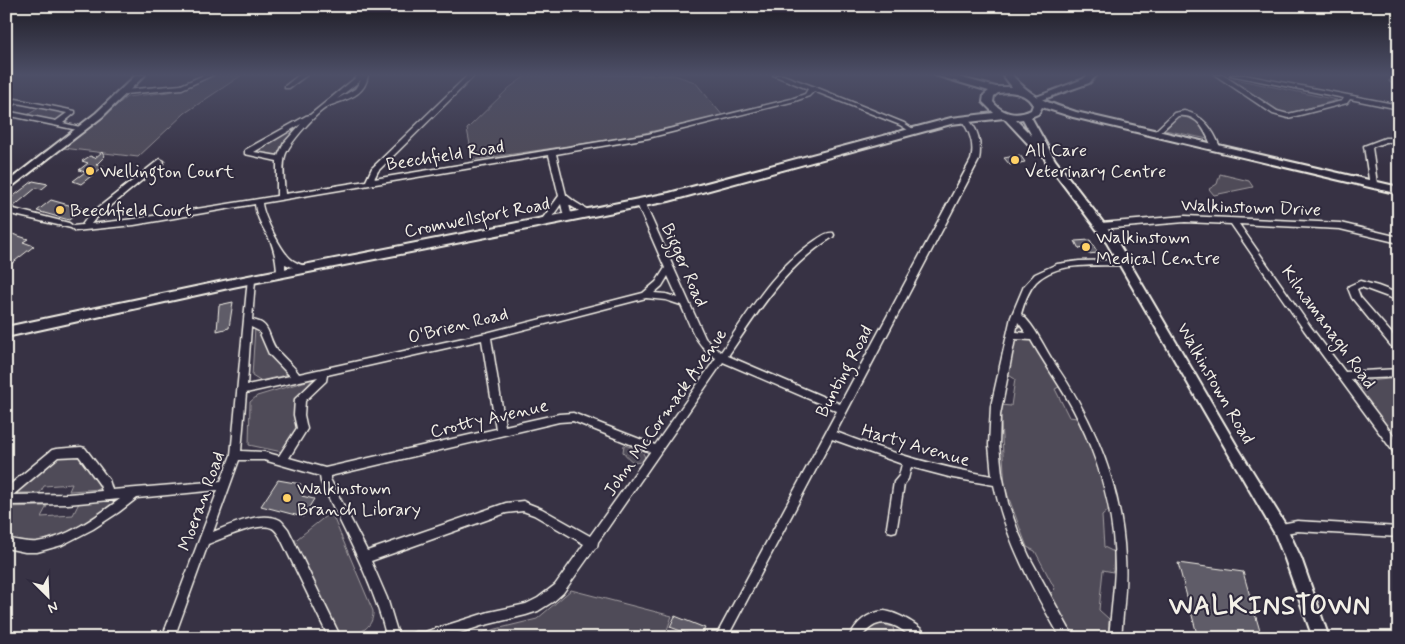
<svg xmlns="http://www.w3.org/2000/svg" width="1405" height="644" viewBox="0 0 1405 644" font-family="Mynerve,sans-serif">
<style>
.green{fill:#504b59;stroke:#a29ea0}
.building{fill:#5f5c67;stroke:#f4f1e8}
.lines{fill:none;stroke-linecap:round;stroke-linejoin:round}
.minor-casing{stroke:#f4f1e8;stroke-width:3}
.tertiary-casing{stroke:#f4f1e8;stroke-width:4}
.secondary-casing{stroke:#f4f1e8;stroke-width:4}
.minor{fill:#2f2a3d;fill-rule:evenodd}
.tertiary{fill:#2f2a3d;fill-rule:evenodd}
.secondary{fill:#2f2a3d;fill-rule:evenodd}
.poi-dot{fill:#ffd166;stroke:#2f2a3d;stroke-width:2}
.labels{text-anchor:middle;stroke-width:4;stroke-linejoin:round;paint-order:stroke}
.poi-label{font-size:18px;fill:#f4f1e8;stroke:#2f2a3d;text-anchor:start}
.street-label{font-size:18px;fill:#f4f1e8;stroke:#2f2a3d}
.near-district-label{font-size:26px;font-weight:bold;letter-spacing:1px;fill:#f4f1e8;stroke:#2f2a3d}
</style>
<rect width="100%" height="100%" fill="#373244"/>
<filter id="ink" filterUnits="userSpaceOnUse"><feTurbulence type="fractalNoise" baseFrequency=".02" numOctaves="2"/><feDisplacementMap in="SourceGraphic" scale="10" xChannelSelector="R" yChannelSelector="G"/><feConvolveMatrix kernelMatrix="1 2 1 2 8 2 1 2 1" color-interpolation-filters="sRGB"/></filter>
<g filter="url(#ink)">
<!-- green -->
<g class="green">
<path d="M216,75H242L185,113L138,157L63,148L127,97L169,92L191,86Z"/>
<path d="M527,75H674L695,82L723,116L621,138L473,160L467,129L509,88Z"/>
<path d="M1228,78H1230L1337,100L1290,113L1281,112Z"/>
<path d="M41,107L69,112L57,122L27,115Z"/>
<path d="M1179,116L1196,120L1208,139L1165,130Z"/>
<path d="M305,121L288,138L277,155L254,152Z"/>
<path d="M1220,174L1249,181L1253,187L1214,195L1209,189L1217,184Z"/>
<path d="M1019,323L1061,386L1055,389L1069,417L1077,418L1100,466L1110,509L1102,516L1104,547L1114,552L1113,572L1103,570L1099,610L1109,619L1108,638H1072L1049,595L1055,589L1035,551L1027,547L1005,488L1000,405L1011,406L1015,379L1007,374Z"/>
<path d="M255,327L260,329L269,353L290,374L260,381L252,376Z"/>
<path d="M1399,378V443L1362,393L1358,382Z"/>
<path d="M313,379L295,400L300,427L282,452L249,445L250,402L257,396Z"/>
<path d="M624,445C633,448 645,448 645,460C634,466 630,460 623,452Z"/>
<path d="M72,452L82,458L101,489L69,491L72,484L44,486L40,493H11L54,457Z"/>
<path d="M117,499C91,528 46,552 6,539V507L47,506L41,517L73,515L79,503Z"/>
<path d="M331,512L373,611C374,629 358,634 343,638H339L315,583L293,542Z"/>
<path d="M571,590L672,616L667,630L681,638H479L480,633L537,619Z"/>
<path d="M876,623L893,627L895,638H860Z"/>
</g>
<!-- building -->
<g class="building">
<path d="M102,152L105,156L96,165L104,166L81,184L73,181L85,172L79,170L88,163L82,161L90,156L95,158Z"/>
<path d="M1020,155L1025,162L1010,165L1004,158Z"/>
<path d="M33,181L48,184L42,189L36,188L13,207L6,205V202Z"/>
<path d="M51,200L83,209L69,220L37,211Z"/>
<path d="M6,232L28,239L23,242L34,246L6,268Z"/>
<path d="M1090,240L1098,253L1088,254L1085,248L1079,249L1075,241Z"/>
<path d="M233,302L229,328L217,331L219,305Z"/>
<path d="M278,480L301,484L298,488L306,490L302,496L314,499L303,517L261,506Z"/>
<path d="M1178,563L1243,572L1262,638H1198Z"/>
<path d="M675,616L705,628L700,638L670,627Z"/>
</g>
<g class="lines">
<!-- minor casing -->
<g class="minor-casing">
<g id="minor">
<path d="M204,75H213L182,89L124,94L121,92L124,90L181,85Z"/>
<path d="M299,75H307L289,88H285V86Z"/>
<path d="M359,75H368C365,96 347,99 331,105C319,109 289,143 285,156C282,168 284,182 285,194L366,181L372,168L468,75H475L378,171L374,179L648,134L791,99L805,94L808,89L773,75H783L815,87L904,123L916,131L915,132H911L900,125L814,91L809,96L795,101L648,138L556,154L566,195L575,202L593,213L592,215H586L569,205L572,217L568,220L564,217L561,204L547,224L544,225L540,222L559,196L549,155L262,203C263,216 282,253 292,260C296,263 302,265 307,267L308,269L304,272L285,264V274L281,277L277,274C277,263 275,253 271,242C265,230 256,218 255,204L134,225L75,231L71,228L6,213V207L69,223L73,226L82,225L89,215L160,159L164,161L163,163L95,219L91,224L134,219L277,196V161L245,154V150L306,116L310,115ZM361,80L355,89L337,99ZM301,124L284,143L278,156L254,152Z"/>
<path d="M1215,75H1223L1277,111L1288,114L1342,101L1344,98L1230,75H1245L1399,105V109L1350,99L1347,103L1288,118L1273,114Z"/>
<path d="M1393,79L1399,83V89L1390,81Z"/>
<path d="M16,99L75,111V113L63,123L84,128L85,129L82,131L6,115V111L56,121L67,113L17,103L6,110V105Z"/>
<path d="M1184,111C1203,115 1213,129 1220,147L1219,149H1213C1206,133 1199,113 1178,116L1158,134H1154V132L1174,113Z"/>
<path d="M964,117C978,124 982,145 979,160L836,432C886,452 938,467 992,476L989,445L991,406L1011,317L1024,286L1035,274L1057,264L1079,261L1126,260L1127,262L1126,264L1123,265C1096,266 1057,261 1036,282C1028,291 1024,303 1021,314C1036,327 1044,348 1055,364C1095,422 1122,487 1125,558C1127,585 1123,611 1121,638H1109C1111,615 1114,592 1115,569C1115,513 1099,458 1073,409C1060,385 1044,363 1031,340L1015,339L1000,415L999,445L1002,474L1008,503L1018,531L1029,556L1074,638H1061C1033,590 1006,540 994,485L953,478L911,467L908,479L904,484L897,527L896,531L892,532L888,531L887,527L894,482L899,476L902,464L832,439L727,638H715L837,411L723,362L598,542L597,547L595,548L563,593L554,601L538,611L526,615L481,626L445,638H409L411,634L415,632H425L489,612L526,604L538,598L555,585L584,544L534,515L523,511L506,513L371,561L387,598L399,638H387C373,582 346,534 321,482L320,476L264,460H239L213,532C230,525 262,510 280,520C283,522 285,526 288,529L341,638H329L280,537C278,534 275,529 272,528C260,521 221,539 208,544L174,638H162L218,490L137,498L119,512L93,529L62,545L37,552H25L6,548V538C16,540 27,543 37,542C67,538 96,517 120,499L68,504L6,505V488L52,450L56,449L81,447L85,448L109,480L112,490L221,481L231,455L248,278H254L255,280L252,320C272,323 267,338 277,350C283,358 293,365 299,374L486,333L643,293L656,282L665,268L637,204L641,201L645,204L705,338L713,347L721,352C749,312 774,268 816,240C821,237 826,232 833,233L834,235L833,237C785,266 759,311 728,356L840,404L971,160C975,144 970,132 961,119ZM668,276L678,298L666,294L654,293L662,286ZM646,298L666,300L681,305C691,327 695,345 716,358L655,445L573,413L559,414L505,426L491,338ZM1018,322L1026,333L1016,332ZM251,327L259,331L269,354L290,376L247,385ZM482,340L496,429L325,468L289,458L307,429L304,415L305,401L326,381L327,375ZM318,377L295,399L294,415L297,428L279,456L264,452L241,451L246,393ZM573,421L650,452L590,536L542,509L527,503L523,501L506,503L367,551L330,479V476L559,422ZM79,456L100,485L102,491L68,494L13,495L58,457Z"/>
<path d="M1385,138H1399V142H1386L1372,147L1377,184L1373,186H1370L1364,146Z"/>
<path d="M1185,216L1340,223L1399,237V243L1340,229L1239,224L1310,326L1345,372L1399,369V377L1351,379L1399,443V455L1395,454L1304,330L1231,224L1185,222L1101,229L1097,226L1101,223Z"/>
<path d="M1360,281L1378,286L1399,294V301L1361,287L1357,289L1360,297L1399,342V352H1396L1352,298L1348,288L1349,286Z"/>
<path d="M1297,521L1399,527V537L1297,531L1280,534L1276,533L1275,529L1276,525Z"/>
<path d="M884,611C896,612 923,626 928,638C923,638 916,639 912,637C909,636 905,632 902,630C886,619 873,621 861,638H849C856,622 867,613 884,611Z"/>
</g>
</g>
<!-- tertiary casing -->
<g class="tertiary-casing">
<g id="tertiary">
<path d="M136,75H145L102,117L6,191V183L96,113Z"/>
<path d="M1088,75H1097L1089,83L1038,101H1032L1031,99L1083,79Z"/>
</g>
</g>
<!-- secondary casing -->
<g class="secondary-casing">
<path id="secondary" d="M935,75H951L996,87H1012L1003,75H1012C1032,98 1048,103 1076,112L1399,187V194L1073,117L1042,107L1038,114L1031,117L1055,160L1115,238L1238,448L1285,524L1301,558L1329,638H1313L1285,559L1275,534L1107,243L1047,163L1040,149H1033L1004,118L951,124L669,201L233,287L6,337V327L233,279L669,193L951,118L994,113L983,102L984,95L989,91ZM1009,92C1019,93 1028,96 1033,105L1031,110C1017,117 1002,114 993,102L994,96L998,93ZM1023,119L1032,136L1016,120Z"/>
</g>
<!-- minor -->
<use href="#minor" class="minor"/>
<!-- tertiary -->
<use href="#tertiary" class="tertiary"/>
<!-- secondary -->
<use href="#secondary" class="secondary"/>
</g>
</g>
<!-- sky -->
<linearGradient id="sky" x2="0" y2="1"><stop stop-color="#1e1c25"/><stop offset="0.45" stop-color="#4d4f67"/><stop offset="1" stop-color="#4d4f67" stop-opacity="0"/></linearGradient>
<rect width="1405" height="166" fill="url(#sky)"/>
<!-- markers -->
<g class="poi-dot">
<circle cx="1015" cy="160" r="5"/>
<circle cx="90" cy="171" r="5"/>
<circle cx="60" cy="210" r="5"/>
<circle cx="1086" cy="247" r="5"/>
<circle cx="287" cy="498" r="5"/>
</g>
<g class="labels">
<!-- poi labels -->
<g class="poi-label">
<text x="1025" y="156">All Care<tspan x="1025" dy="21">Veterinary Centre</tspan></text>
<text x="100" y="177">Wellington Court</text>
<text x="70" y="216">Beechfield Court</text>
<text x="1096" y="243">Walkinstown<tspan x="1096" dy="21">Medical Centre</tspan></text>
<text x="297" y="494">Walkinstown<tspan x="297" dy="21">Branch Library</tspan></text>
</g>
<!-- street labels -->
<g class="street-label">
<text transform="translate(445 155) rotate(-9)" y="6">Beechfield Road</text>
<text transform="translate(1251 207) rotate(2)" y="6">Walkinstown Drive</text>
<text transform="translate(477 217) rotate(-11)" y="6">Cromwellsfort Road</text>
<text transform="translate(685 265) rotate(66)" y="6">Bigger Road</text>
<text transform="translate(458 325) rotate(-14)" y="6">O'Brien Road</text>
<text transform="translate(1329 327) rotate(54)" y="6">Kilnamanagh Road</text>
<text transform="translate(844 371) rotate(-62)" y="6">Bunting Road</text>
<text transform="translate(1216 383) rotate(60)" y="6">Walkinstown Road</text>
<text transform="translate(665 412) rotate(-55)" y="6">John McCormack Avenue</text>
<text transform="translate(489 418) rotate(-13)" y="6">Crotty Avenue</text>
<text transform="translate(916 445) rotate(16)" y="6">Harty Avenue</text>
<text transform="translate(201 501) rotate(-70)" y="6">Moeran Road</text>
</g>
<!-- near-district labels -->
<g class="near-district-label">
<text x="1270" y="614">WALKINSTOWN</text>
</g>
</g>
<!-- margin -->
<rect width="1405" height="644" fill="none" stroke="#2f2a3d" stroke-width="25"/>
<rect x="12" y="12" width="1380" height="619" fill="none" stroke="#f4f1e8" stroke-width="2" filter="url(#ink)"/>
<!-- north arrow -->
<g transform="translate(48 596) rotate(156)" stroke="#2f2a3d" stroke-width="4" paint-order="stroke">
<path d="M0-4L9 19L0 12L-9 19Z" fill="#f4f1e8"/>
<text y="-8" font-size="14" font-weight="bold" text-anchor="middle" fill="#f4f1e8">N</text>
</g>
</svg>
